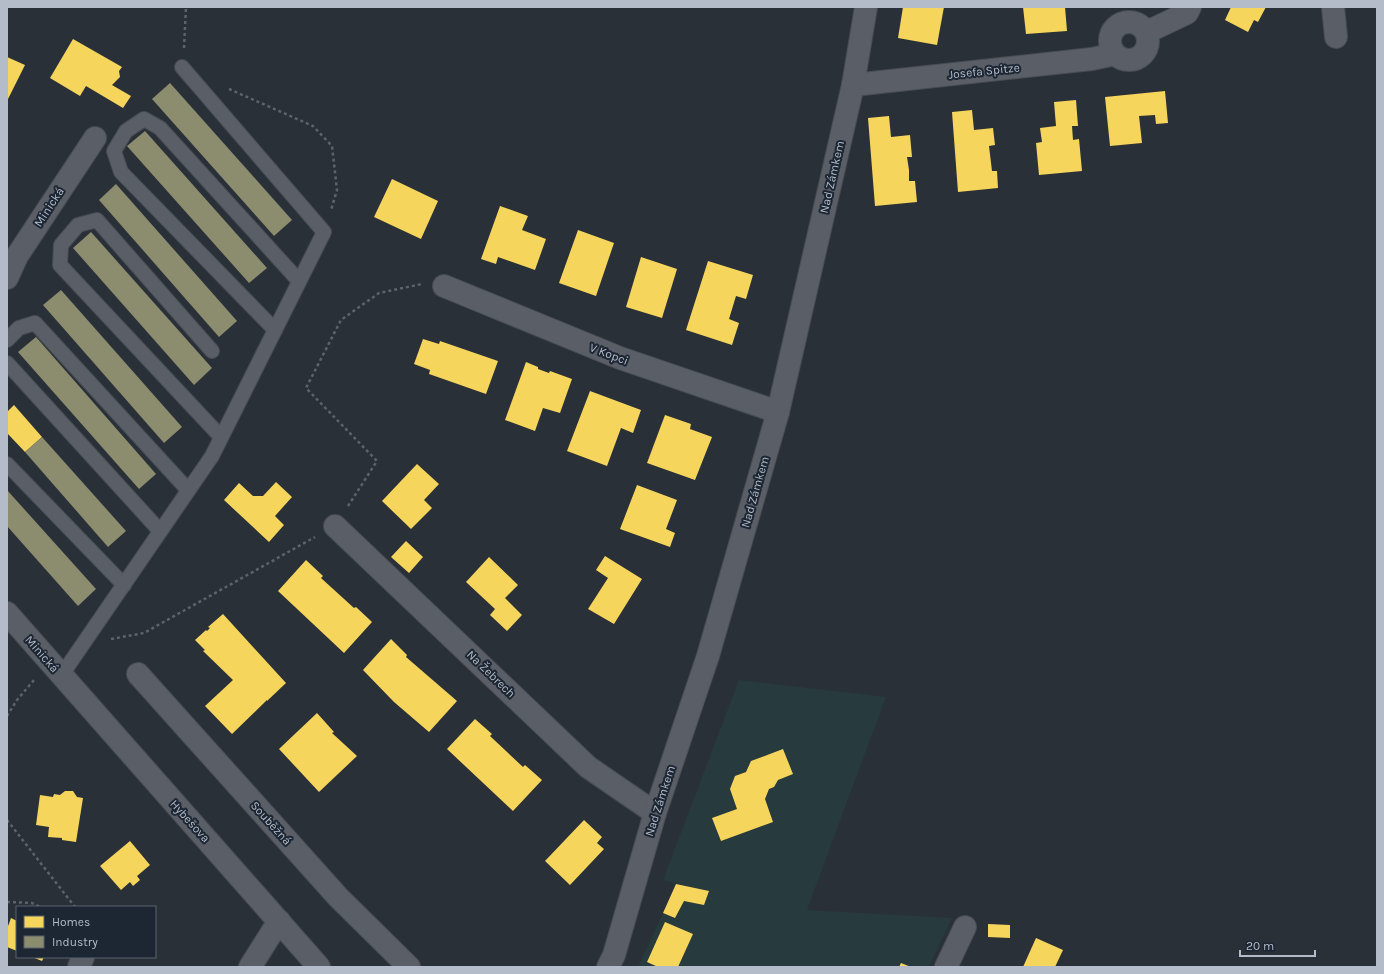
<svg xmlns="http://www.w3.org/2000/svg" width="1384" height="974" viewBox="0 0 1384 974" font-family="Karla,sans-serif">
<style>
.green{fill:#273a3e}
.homes{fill:#f6d55c}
.industry{fill:#8c8c6e}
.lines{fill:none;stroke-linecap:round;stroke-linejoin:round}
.service-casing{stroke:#484c53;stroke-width:16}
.minor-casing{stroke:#484c53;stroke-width:24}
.tertiary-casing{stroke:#484c53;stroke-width:24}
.path{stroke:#5d636a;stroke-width:2.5;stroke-dasharray:3 3;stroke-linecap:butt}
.service{stroke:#5a5e66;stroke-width:14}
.minor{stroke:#5a5e66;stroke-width:22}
.tertiary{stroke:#5a5e66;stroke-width:22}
.labels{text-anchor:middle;stroke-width:4;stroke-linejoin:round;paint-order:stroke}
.street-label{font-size:12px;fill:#b4bcc9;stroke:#1d2633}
</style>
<rect width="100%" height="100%" fill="#2a3038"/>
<!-- green -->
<path class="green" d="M739,680L886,697L807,910L952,918L929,967H638L663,913L675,918L684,901L704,905L709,892L663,880Z"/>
<!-- homes -->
<g class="homes">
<path d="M903,7H944L937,45L898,38Z"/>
<path d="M1023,7H1065L1067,31L1026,34Z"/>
<path d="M1231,7H1266L1258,22L1254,20L1248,32L1225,20Z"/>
<path d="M73,39L122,67L119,71L120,77L112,85L131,96L123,108L86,86L80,96L50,78Z"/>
<path d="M7,57L25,65L7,101Z"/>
<path d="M1165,91L1168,123L1156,124L1155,115L1139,116L1142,143L1110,146L1105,97Z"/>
<path d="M1076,100L1078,126H1072L1073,140L1079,139L1082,171L1039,175L1036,143L1042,142L1040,128L1056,126L1054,102Z"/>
<path d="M972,110L974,130L993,128L995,145L989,146L992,171H997L998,188L958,192L952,112Z"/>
<path d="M889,116L891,137L910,135L912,157H907L909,170V181H915L917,202L875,206L868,118Z"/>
<path d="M392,179L438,201L421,239L374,217Z"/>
<path d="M500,206L528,216L522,230L546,239L535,270L498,257L496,264L481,259Z"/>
<path d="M578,230L614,243L596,296L559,283Z"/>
<path d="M641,257L677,269L662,318L626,307Z"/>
<path d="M708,261L753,275L746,299L736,296L729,319L739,323L732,345L686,330Z"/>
<path d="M423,339L439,344L440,341L498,361L486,394L429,374L430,370L414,364Z"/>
<path d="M526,362L538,367V369L549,373L550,371L572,379L560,413L543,408L535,431L505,420Z"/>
<path d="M590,391L641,410L633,433L621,428L607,466L567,451Z"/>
<path d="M14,405L42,437L25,452L7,433V412Z"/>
<path d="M665,415L691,424L690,429L712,437L695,480L647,463Z"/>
<path d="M417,464L439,484L424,500L432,508L411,529L382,501Z"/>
<path d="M276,482L292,497L275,516L284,525L269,542L224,500L239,483L253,496H263Z"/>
<path d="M637,485L677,500L666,529L675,533L670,547L620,529Z"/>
<path d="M406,541L423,557L409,573L391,557Z"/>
<path d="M605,556L642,579L614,624L588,609L608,578L596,570Z"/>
<path d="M489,557L518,585L505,598L522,615L507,631L490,615L495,609L466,582Z"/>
<path d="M306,560L323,576L321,578L354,608L356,607L372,622L344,653L278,591Z"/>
<path d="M223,614L286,683L267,701V700L232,734L205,706L233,680L203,651L205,650L195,640L206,630L207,631L210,628L208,627Z"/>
<path d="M391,639L407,655L406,657L457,701L429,732L394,702L363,670Z"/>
<path d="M317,713L334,732L332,733L357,756L319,792L279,749Z"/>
<path d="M475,719L492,734L490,736L523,767L525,765L542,780L513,811L447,749Z"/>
<path d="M783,749L793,774L778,780L774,787L769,789L765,799L773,822L721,841L712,818L737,809L730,789L735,776L746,772L751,761Z"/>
<path d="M65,791H73L77,797L83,798L76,842L62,840V838L48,837L49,827L36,825L40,795L53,797L54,794L60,795Z"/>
<path d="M584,820L602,837L597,843L604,849L570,885L545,861Z"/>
<path d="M130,841L150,865L137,876L140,880L133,886L130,882L121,890L100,866Z"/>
<path d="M676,884L709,891L704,905L684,901L675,918L663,913Z"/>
<path d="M11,918L17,921V951L7,947V929Z"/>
<path d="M665,922L693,934L678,967H658L647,962Z"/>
<path d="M988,924L1010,925V938L988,937Z"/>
<path d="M1036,938L1063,950L1055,967H1023Z"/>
<path d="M32,957H44L42,961Z"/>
<path d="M901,963L911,967H899Z"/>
</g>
<!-- industry -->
<g class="industry">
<path d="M170,83L292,220L274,236L152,99Z"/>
<path d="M145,131L267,268L249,283L127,146Z"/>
<path d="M116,184L237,321L219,337L99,200Z"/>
<path d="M91,232L212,368L194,385L73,248Z"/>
<path d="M61,290L182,427L164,443L43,305Z"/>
<path d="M36,337L156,474L139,489L18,352Z"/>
<path d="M42,437L126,531L108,547L25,452Z"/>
<path d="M7,490L96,589L78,606L7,526Z"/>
</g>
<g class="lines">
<!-- service casing -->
<g class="service-casing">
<g id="service">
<path d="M275,330L121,172L114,151L126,131L144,119L160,128L299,281"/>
<path d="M7,340L19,328L35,323L188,490"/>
<path d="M212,351L97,220L78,225L61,245L60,265L221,437"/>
<path d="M7,363L160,531"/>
<path d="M7,464L124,585"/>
<path d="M61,676L212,456L324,232L182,67"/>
</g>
</g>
<!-- minor casing -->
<g class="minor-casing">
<g id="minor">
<path d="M1333,7L1336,37"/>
<circle cx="1129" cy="41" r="19"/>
<path d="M1147,32L1187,13L1190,7"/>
<path d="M853,85L1092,59L1115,54"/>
<path d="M7,278L17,256L95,138"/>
<path d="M444,286L620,358L778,412"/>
<path d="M335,526L588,767L655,813"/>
<path d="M138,674L338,897L409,967"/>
<path d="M79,967L83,957"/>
<path d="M250,967L279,921"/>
<path d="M608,967L614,955L655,813L708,656L778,412L853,85L866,7"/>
<path d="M946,967L965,927"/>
</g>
</g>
<!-- tertiary casing -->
<g class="tertiary-casing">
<path id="tertiary" d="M7,613L319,967"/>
</g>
<!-- path -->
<g class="path">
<path d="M184,48L186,7"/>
<path d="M229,89L313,126L332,146L337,190L331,210"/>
<path d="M348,506L377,461L306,388L341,320L379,293L422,284"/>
<path d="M111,639L144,633L315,537"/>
<path d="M7,716L17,700L34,680"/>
<path d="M7,820L75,907"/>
<path d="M7,902L32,903L40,907"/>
</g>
<!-- service -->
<use href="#service" class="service"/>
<!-- minor -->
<use href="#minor" class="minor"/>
<!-- tertiary -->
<use href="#tertiary" class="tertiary"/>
</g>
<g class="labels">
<!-- street labels -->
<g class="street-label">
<text transform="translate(984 71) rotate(-6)" y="4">Josefa Spitze</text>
<text transform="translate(832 177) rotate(-77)" y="4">Nad Zámkem</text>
<text transform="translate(49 207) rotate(-57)" y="4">Minická</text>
<text transform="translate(609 354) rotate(21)" y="4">V Kopci</text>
<text transform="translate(755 492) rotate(-74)" y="4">Nad Zámkem</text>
<text transform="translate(42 654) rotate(49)" y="4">Minická</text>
<text transform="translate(491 674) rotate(44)" y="4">Na Žebrech</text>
<text transform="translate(660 801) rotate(-72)" y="4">Nad Zámkem</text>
<text transform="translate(190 821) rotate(48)" y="4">Hybešova</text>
<text transform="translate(271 823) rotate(48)" y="4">Souběžná</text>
</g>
</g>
<!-- border -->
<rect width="1384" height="974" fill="none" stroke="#b4bcc9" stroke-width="16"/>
<!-- legend -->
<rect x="16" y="906" width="140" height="52" fill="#1d2633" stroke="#59626f"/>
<rect x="24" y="916" width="20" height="12" fill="#f6d55c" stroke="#59626f"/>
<text x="52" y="926" font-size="12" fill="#b4bcc9">Homes</text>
<rect x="24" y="936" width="20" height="12" fill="#8c8c6e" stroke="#59626f"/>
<text x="52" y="946" font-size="12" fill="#b4bcc9">Industry</text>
<!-- scale -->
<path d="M1240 950v6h75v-6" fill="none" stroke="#b4bcc9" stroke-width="2"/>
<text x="1246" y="950" font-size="12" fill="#b4bcc9" stroke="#1d2633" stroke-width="3" paint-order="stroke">20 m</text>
</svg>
